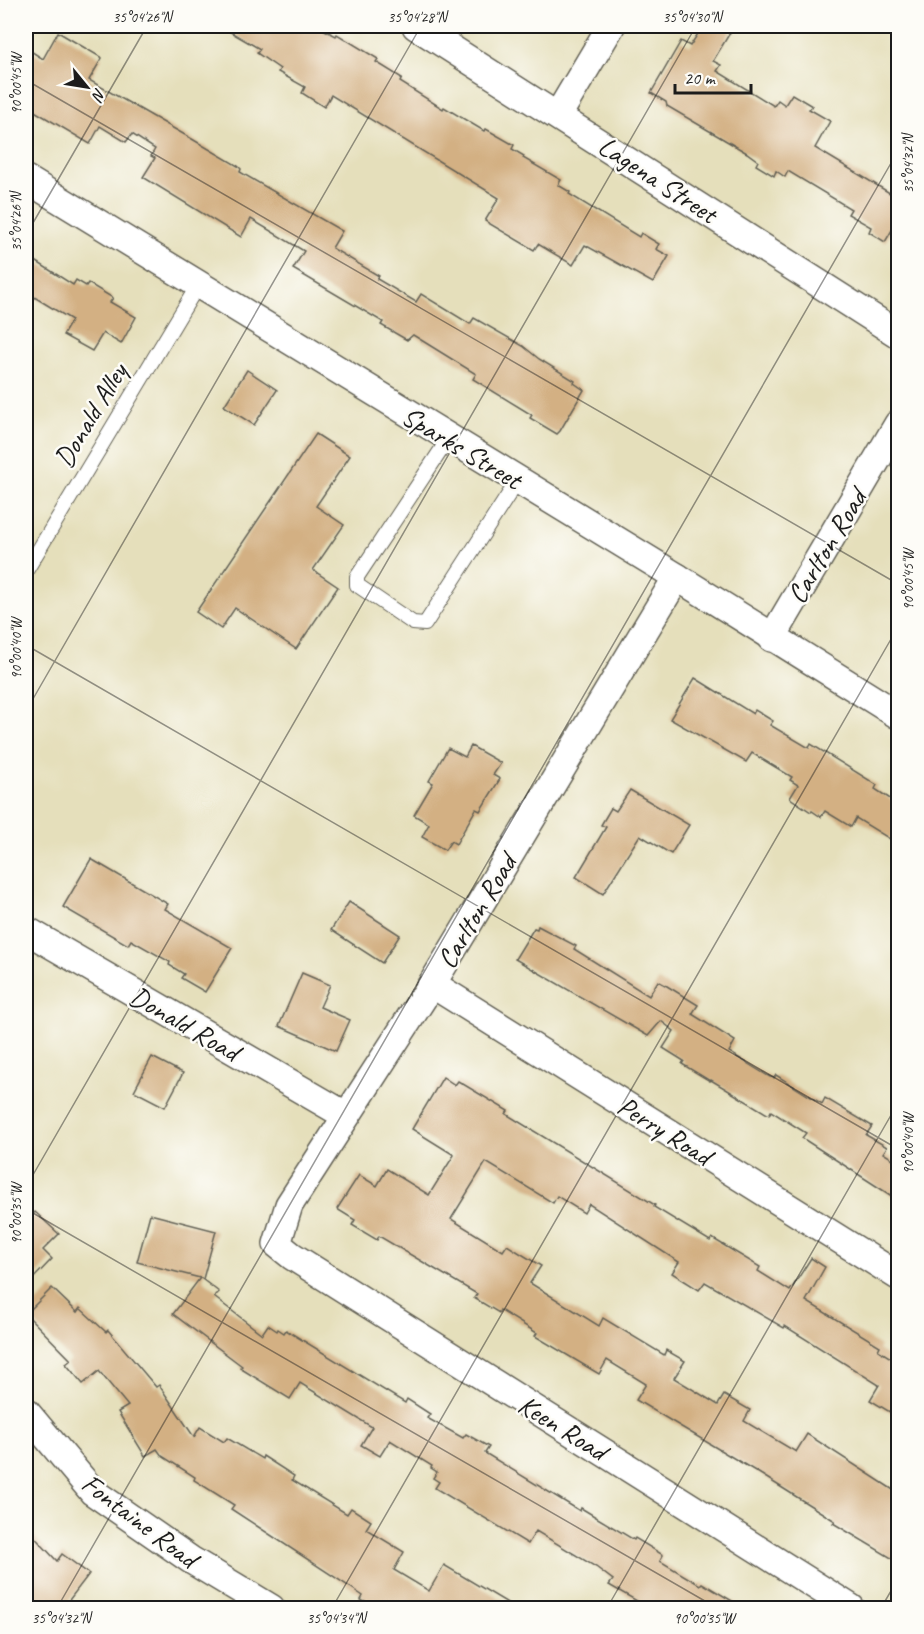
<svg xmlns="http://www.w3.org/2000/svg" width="924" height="1634" viewBox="0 0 924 1634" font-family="Caveat,sans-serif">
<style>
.building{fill:#d3b083}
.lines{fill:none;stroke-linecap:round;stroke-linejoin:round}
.lane-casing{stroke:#626054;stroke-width:16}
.street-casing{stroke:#626054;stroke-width:30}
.lane{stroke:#fff;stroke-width:14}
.street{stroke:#fff;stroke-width:27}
.ticks{fill:none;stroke:#1c1c1c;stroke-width:1.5;stroke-opacity:0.45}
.labels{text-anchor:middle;stroke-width:5;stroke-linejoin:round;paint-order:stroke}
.street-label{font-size:28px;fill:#1c1c1c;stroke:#fdfcf7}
.neatline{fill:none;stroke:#1c1c1c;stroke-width:2}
.ticks-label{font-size:15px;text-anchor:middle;fill:#1c1c1c}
</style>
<rect width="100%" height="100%" fill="#fdfcf7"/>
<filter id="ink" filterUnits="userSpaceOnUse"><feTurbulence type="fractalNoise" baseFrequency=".0167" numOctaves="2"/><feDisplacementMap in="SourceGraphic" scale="12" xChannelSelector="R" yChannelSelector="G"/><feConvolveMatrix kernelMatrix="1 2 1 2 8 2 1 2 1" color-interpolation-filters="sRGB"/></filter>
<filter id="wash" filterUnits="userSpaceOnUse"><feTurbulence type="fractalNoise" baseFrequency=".008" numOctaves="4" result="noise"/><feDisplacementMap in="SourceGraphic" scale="24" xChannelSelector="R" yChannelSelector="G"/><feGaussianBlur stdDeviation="1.35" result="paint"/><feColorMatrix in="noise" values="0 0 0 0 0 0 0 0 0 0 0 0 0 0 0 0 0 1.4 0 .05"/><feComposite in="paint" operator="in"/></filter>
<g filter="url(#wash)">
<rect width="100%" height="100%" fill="#e5dfbb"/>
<g id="blocks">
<!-- building -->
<g class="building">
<path d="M220,26H317L336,36L337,34L378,59L376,62L402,78L400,82L443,109L444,107L484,131L486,129L514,145L512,149L524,156L523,158L561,180L558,185L570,192L569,194L639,237L641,233L659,244L656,249L669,256L653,283L585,245L573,265L538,244L534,250L485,221L499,198L331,95L324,107L302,93L305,87L278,72L280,69L257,53L260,49Z"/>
<path d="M703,26H734L713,61L721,65L717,71L774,106L778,100L785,105L792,94L812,106L809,109L830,121L815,148L898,198V220L885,242L869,232L871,227L848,214L851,209L788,171L785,177L776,171L774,176L756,165L758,161L747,153L667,106L666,102L651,93L681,41L690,46Z"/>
<path d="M58,32L102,58L89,80L192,139L238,166L241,169L240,172L342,231L332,248L379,276L377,279L416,302L421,294L470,324L474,318L523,346L539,359L575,381L574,383L584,390L560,431L557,434L530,418L532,415L473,379L476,374L413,335L407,340L381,325L383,322L293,269L304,251L251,219L241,237L143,177L155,158L151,156L155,149L132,134L126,142L100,126L90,144L26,106V48L43,59Z"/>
<path d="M26,255L73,285L76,280L86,286L88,283L113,298L110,302L136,317L121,344L103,333L92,351L63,335L72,320L26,292Z"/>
<path d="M247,370L277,390L254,425L224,406Z"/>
<path d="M316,434L350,456L316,506L344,525L313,570L338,587L296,649L235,608L221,629L196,612Z"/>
<path d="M695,678L753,714L755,710L773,721L770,725L809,748L811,744L877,785L875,789L898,804V844L856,818L851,827L825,811L821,817L812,811L811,812L790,798L798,785L790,780L792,777L752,753L746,762L670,719Z"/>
<path d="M471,746L501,763L493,775L500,779L480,811L476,809L456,844L451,841L445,850L422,837L429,824L414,815L433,783L429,781L448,748L465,757Z"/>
<path d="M630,790L689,825L671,854L640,835L603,894L576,877L606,827L601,825L611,808L616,811Z"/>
<path d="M91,859L168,904L165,909L232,948L205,992L181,978L184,974L169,965L170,962L131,940L128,945L63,907Z"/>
<path d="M349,902L400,935L382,963L331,930Z"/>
<path d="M538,926L576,946L574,949L649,996L658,981L667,986L698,1005L692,1014L735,1041L729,1052L770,1077L774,1078L776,1075L822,1104L825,1098L872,1126L866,1135L887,1147L883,1153L898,1162V1200L802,1138L806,1133L771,1111L769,1115L711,1080L710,1081L682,1064L684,1061L663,1048L674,1031L661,1021L648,1036L515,959L534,928L537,929Z"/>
<path d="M302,973L330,985L320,1007L350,1020L336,1051L279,1026Z"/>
<path d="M152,1057L183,1073L165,1107L134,1091Z"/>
<path d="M443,1077L455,1085L458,1081L508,1111L506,1114L655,1205L654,1207L710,1241L712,1238L760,1267L758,1271L790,1291L811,1258L825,1267L806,1301L880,1346L878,1350L894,1360L898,1353V1417L870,1400L879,1385L785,1326L784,1328L705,1282L699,1290L672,1273L679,1262L589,1204L584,1213L557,1196L553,1203L486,1162L451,1219L503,1251L507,1245L541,1266L530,1283L599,1326L603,1318L664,1355L666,1350L685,1361L674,1378L718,1405L724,1395L750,1410L744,1421L796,1452L807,1434L898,1493V1562L833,1523L835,1521L757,1472L636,1400L646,1384L607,1360L599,1374L535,1336L537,1333L500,1310L499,1313L474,1298L477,1294L433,1268L379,1236L377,1240L352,1225L355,1220L337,1209L359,1175L377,1186L387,1169L429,1195L454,1155L412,1129Z"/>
<path d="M35,1212L59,1234L43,1250L52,1259L26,1286V1222Z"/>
<path d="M150,1214L216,1231L203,1279H202L219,1292L214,1297L262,1334L268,1325L277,1331L278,1329L284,1333L286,1330L405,1403L407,1399L430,1414L427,1418L463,1438L466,1434L489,1447L485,1453L580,1511L581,1508L634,1540L635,1538L663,1555L660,1561L700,1585L702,1583L744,1608H649L609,1585L613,1580L596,1567L536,1531L528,1544L435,1488L439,1482L433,1478L437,1472L431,1468L432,1466L390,1440L380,1456L361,1445L372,1427L300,1383L290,1399L240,1368L242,1366L173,1314L200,1278L137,1262Z"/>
<path d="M52,1288L77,1312L80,1308L106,1332L108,1330L156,1387L159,1385L194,1437L200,1427L224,1442L227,1438L262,1459L263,1456L294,1476L292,1480L347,1514L351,1508L371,1521L366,1529L404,1552L394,1570L429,1591L444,1565L516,1608H376L361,1600L363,1596L350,1587L231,1509L234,1505L194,1480L195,1477L162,1456L157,1449L145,1456L118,1412L128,1406L99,1371L83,1384L66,1364L71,1360L26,1314Z"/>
<path d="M26,1528L57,1561L62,1554L89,1574L63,1608H33L26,1603Z"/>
</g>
</g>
</g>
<g filter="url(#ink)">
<use href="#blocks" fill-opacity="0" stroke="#626054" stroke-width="1.5"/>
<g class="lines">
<!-- lane casing -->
<g class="lane-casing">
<g id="lane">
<path d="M449,438L357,577V585L413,623L425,624L518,480"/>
<path d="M26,571L198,285"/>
</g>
</g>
<!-- street casing -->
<g class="street-casing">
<g id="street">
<path d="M416,26L898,334"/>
<path d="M558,115L611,26"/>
<path d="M26,179L677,577L898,715"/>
<path d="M677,577L432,984L289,1205L277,1244L292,1256L851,1608"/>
<path d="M772,638L898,424"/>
<path d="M26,930L345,1115"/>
<path d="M432,984L898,1276"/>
<path d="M26,1412L93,1492L191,1560L271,1608"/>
</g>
</g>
<!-- lane -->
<use href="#lane" class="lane"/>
<!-- street -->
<use href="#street" class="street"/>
</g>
</g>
<!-- ticks -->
<path class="ticks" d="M26,80L898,584M26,235L147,26M26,645L898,1149M26,711L421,26M26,1187L696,26M26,1209L717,1608M57,1608L898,151M332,1608L898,627M607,1608L898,1103M881,1608L898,1579"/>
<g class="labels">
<!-- street labels -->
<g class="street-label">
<text transform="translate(658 179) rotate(33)" y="10">Lagena Street</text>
<text transform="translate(90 415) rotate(-59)" y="10">Donald Alley</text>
<text transform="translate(462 447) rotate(31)" y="10">Sparks Street</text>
<text transform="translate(826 546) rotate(-59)" y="10">Carlton Road</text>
<text transform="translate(476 911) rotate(-59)" y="10">Carlton Road</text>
<text transform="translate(185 1023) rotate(30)" y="10">Donald Road</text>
<text transform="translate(665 1130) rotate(32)" y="10">Perry Road</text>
<text transform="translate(563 1427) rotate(32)" y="10">Keen Road</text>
<text transform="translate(140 1520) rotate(37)" y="10">Fontaine Road</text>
</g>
</g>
<!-- margin -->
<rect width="924" height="1634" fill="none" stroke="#fdfcf7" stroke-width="66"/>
<!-- north arrow -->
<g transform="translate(87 87) rotate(120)" stroke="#fdfcf7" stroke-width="4.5" paint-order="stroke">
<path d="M0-4.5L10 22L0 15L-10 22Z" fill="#1c1c1c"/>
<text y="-9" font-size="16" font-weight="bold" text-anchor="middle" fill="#1c1c1c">N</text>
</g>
<!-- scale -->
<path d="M675 84v9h76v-9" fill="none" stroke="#1c1c1c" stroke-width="3"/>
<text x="684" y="84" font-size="18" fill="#1c1c1c" stroke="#fdfcf7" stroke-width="4.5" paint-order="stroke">20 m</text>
<rect x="33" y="33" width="858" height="1568" class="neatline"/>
<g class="ticks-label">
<text x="142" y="22">35°04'26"N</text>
<text x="417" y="22">35°04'28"N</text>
<text x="692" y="22">35°04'30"N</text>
<text transform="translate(16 84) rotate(-90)" y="5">90°00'45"W</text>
<text transform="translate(908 164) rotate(-90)" y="5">35°04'32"N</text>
<text transform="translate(16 222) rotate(-90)" y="5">35°04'26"N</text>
<text transform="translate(908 580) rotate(-90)" y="5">90°00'45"W</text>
<text transform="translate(16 649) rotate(-90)" y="5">90°00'40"W</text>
<text transform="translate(908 1144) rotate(-90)" y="5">90°00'40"W</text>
<text transform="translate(16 1214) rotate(-90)" y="5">90°00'35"W</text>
<text x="61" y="1623">35°04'32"N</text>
<text x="336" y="1623">35°04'34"N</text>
<text x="704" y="1623">90°00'35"W</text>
</g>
</svg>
